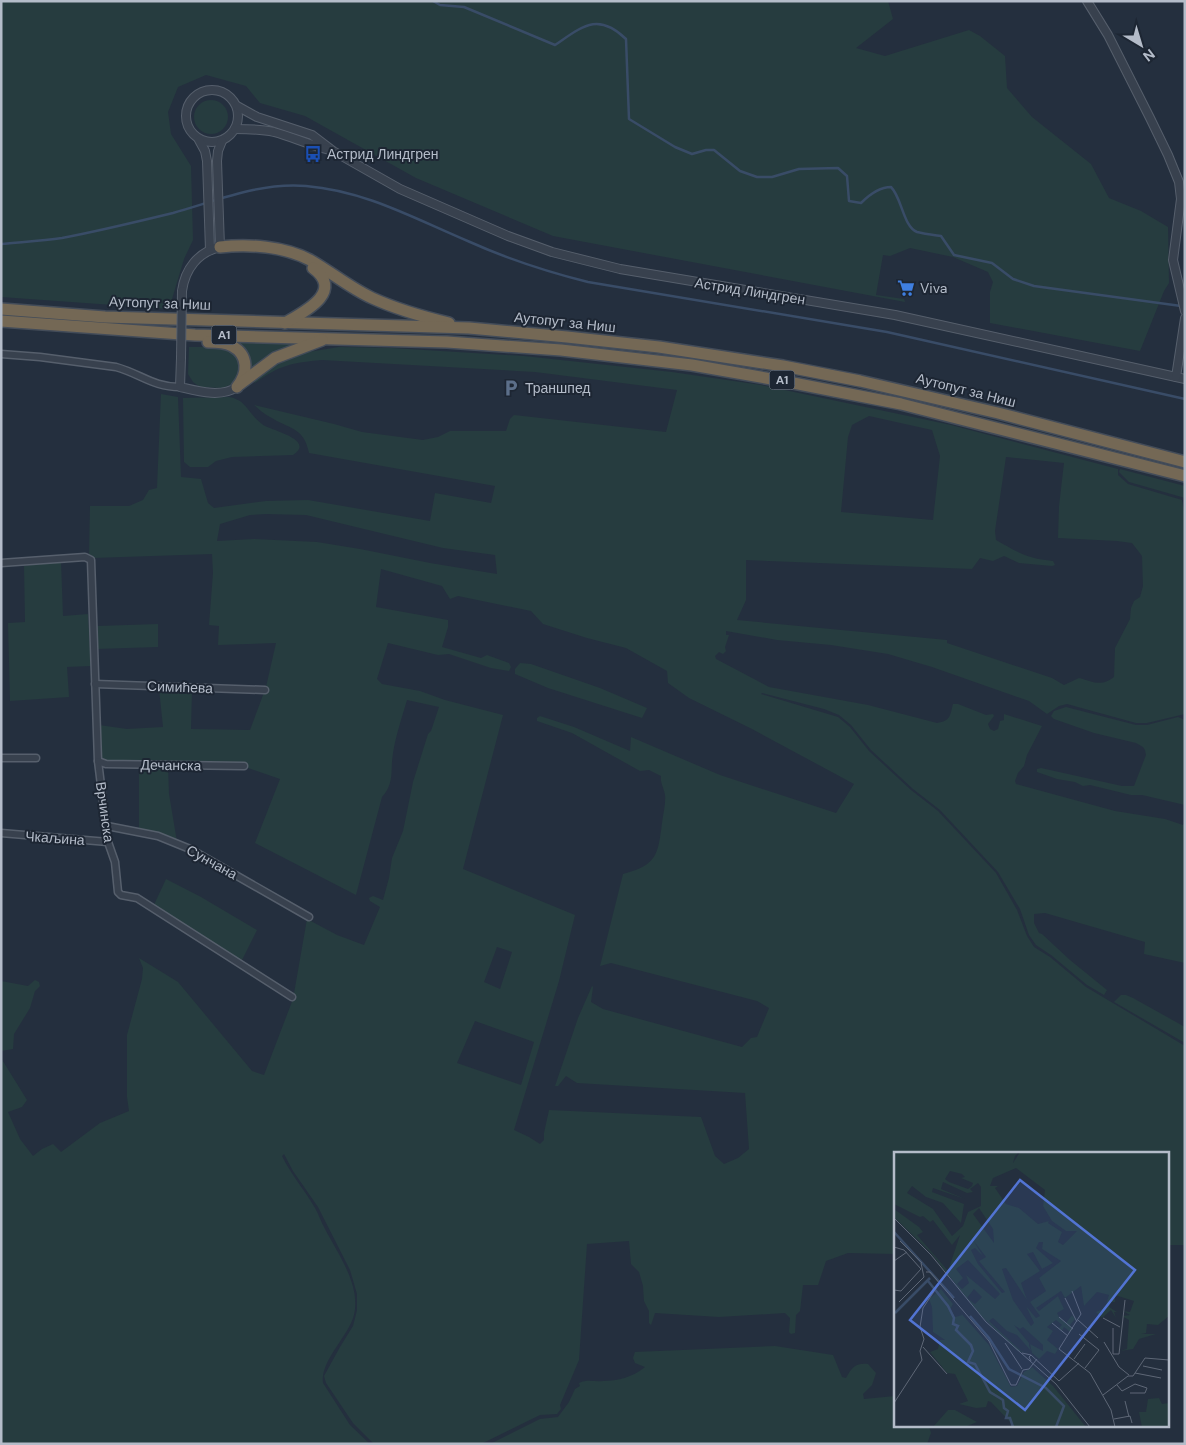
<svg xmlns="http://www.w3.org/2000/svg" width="1186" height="1445" viewBox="0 0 1186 1445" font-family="'DM Sans',sans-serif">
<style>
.green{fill:#263c3f;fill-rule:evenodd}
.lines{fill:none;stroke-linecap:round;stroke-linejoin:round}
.stream{stroke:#394c67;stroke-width:2.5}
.minor-casing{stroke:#565f6c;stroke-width:9}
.tertiary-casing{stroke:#565f6c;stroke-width:10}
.motorway-casing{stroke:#434c59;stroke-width:14}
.minor{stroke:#38414e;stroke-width:6}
.tertiary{stroke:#38414e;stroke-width:8}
.motorway{stroke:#746855;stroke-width:11}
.tertiary-bridge-casing{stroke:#565f6c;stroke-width:10;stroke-linecap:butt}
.tertiary-bridge{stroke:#38414e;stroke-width:8}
.labels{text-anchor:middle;stroke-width:4;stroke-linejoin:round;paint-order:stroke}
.shield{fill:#1d2633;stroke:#878f9c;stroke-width:1}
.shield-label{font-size:12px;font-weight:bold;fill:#b4bcc9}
.poi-label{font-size:14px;fill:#b4bcc9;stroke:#1d2633;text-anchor:start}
.street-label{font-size:14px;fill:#b4bcc9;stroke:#1d2633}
.inset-river{fill:none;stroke:#394c67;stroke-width:2.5}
.inset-road{fill:none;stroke:#5e6776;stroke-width:1}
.view{fill:#5274d3;fill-opacity:0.15;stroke:#5274d3;stroke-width:2.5}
.inset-edge{fill:none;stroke:#b4bcc9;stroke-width:2.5}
</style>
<rect width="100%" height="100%" fill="#242f3e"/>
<!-- green -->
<g class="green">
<path d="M1,1H888L893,19L856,48L885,56L969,30L980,36L1005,56L1007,88L1032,117L1091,164L1109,198L1141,211L1168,227L1169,283L1164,291L1140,351L990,323V292L993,282L988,272L953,257L910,248L890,256L883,255L876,295L904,299L905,302L553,236L416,178L305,116L260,103L246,86L206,75L178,87L168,112L171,134L191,166L193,240L184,259L169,309L1,297Z"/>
<circle cx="211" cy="117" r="17"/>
<path d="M237,342L293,343L294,345L247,377C252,361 249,353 237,342Z"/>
<path d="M189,347H221L233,353L239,361L241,367L240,373L232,384L223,388L200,387L193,382L188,374Z"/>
<path d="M339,347L392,348L524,356L672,372L761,385L951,425L1118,469V475L1128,484L1182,500L1185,516V714L1147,723H1136L1067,704L1059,706L1047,714L1029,701L932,667L888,654L831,645L777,640L726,631V635H729L725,647L726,651L723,654L719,652L715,656L716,659L769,687L868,705L937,723C951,721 950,715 953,704H958L986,715L993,714L994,716L988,724L990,729L994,731L998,729L1000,721L1004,720V714L1042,726L1027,755L1024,766L1018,773L1015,781L1016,784L1115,811L1165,819L1183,825L1185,822V963L1144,954L1145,942L1045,913L1034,914V923L1039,933L1042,934L1070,960L1107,990L1104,995L1087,985L1051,955L1036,945L1029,935L1020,909L998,872L940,810L913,789L871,750L851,725L839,715L824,709L762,693L761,694L838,717L850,727L869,751L911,790L938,811L996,873L1017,910L1027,936L1034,947L1050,957L1086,987L1185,1046V1245H1167V1154H895V1254L848,1253L826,1261L818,1285H803L800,1311L796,1315L795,1333L791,1334L789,1332L790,1318L785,1313L719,1317L655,1313L651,1325L649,1323V1311L644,1301L643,1286L639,1272L631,1264L629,1241L587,1244L579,1360L560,1405L561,1409L557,1414L540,1415L481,1444H374L353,1423L326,1383L324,1376L340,1347L353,1326L357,1310V1294L350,1270L318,1207L293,1171L284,1154L282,1156C291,1175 305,1190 315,1208C319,1215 321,1222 325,1229C338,1254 361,1285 354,1315C348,1337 320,1361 323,1383L350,1425L370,1444H1V1058L27,1100L22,1107L8,1112L20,1139L33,1156L42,1149L53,1144L61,1152L100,1123L129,1111L127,1097V1035L142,979L143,968L139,958L178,982L252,1071L264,1075L293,999L307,919L337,935L364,945L380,907L370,901L369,898L373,896L383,900L389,878L392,858L403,831L413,782L428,734L431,731L439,707L407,700C402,717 396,735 393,753C390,770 395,783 382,797L356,895L255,843L280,779L248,768V765L107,762L99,759V725L127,729L163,727L159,689L192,691L191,729L250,730L266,687L276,643L218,645L219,626L209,625L213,573L212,554L92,558L89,555L90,506H129L143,500L149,490L157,488L161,394L178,397L181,477L201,479L208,503L214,508L266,501L308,500L430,521L435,493L491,503L495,486L309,453C304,427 289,429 270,417C264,414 259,409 254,405L334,424L362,432L423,440L438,437L450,431H506L510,419L514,415L666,432L677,390L535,372L322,360C291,363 280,365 255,383L253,381L278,361L302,353ZM869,416L932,430L940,456L933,520L841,512L848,437L852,425ZM1006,457L1064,463L1059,506L1058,538L1117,541L1132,543L1142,556L1143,586L1140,597L1134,601L1131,608L1130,619L1115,648L1114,677C1101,687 1094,682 1079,678L1064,685L1052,678L947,643V640L737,620L746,600V560L972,569L980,558L993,561L1004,556L1019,563L1052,566L1055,565L1053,561C1028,559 1017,552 996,540L995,531ZM266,514L306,515L443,548L495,555L497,574L430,563L360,549L317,542L254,539L217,541L220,524L250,515ZM381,569L442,586L450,599L458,596L531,611L543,624L587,638L626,648L667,671L668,683L689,698L752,729L854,784L836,813L720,775L631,737L630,751L574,727L540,716L537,718V721L572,733L640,771L649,770L661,776C660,783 664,788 665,795C666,804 663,814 662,823C658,855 657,865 623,874L600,966L611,963L757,1001L769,1008L757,1037L751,1038L742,1047L603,1009L591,1002L593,987L592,986L578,1018L555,1086H558L566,1076L577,1083L745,1093L749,1149L738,1158L724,1164L715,1156L701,1117L549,1110L544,1133V1140L540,1144L529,1137L514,1130L559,981L575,915L463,869L503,715L445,700L420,691L382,684L377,679L388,643L438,655L449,654L491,668L509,671L511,667L509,663L487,655L481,658L442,647L448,627V620L376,607ZM497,947L512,952L500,989L484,982ZM475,1021L534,1042L521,1085L457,1063Z"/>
<path d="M229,397C247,400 248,414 262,424C268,430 317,439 293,455L232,457L216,461L208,467H190L184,462L183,398Z"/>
<path d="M1120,469L1185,486V498L1129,482L1119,472Z"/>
<path d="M61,561L63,616L88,614L91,666L67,667L69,697L10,701L8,623L25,622L24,566Z"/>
<path d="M158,624V647L96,649L97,626Z"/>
<path d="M520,663L531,664L600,688L647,708L642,718L548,688L515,674V669Z"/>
<path d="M1066,707L1136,725H1147L1178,717L1185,720V805L1142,795H1131L1090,785L1083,786L1075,782L1057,779L1037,772V769L1041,768L1122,786H1134L1146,755L1145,750L1143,747L1136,743L1094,733L1054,719L1051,716L1054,711Z"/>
<path d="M139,766H168L169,794L177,842L139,831Z"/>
<path d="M166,879L201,897L257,930L241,962L153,907Z"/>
<path d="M35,980L39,982L40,986L35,991L30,1008L14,1034L13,1049L1,1051V981L28,986Z"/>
<path d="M1121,995H1126L1133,998L1185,1027V1043L1114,1002Z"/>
<path d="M775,1346L833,1355L842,1377L846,1378C852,1367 856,1363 868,1364L876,1373L872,1385L863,1394L864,1399L895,1396V1426H929L931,1433L927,1444H490L540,1419L558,1417L569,1402L575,1389L580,1386L579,1383C588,1379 594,1382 603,1381C618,1381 633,1377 645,1367L635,1363L633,1358L635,1352Z"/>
</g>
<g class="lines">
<!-- stream -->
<g class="stream">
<path d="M433,1L440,5L464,7L555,45C583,26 598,12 626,39L629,119L675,147L692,154L706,150H714L740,171L757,177H772L799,169L838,168L847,176L849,201L861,203C869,195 879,187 891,187C902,198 903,226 917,232C925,234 934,235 941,236L954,255L992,263L1013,279L1034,286L1181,306"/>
<path d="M1,244C21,242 42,241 62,238C99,231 136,222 173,213C216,201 260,182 306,186C366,191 415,219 470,242C508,259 548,272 588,282L887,332L1185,399"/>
</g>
<!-- minor casing -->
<g class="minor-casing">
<g id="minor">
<path d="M1,354L40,357L116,367C141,374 153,387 180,387"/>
<path d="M1,563L85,557L91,560L98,761L108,842L115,862L118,892L121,895L137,898L292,997"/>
<path d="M95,684L265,690"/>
<path d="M1,758H36"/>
<path d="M98,761L106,764L244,766"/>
<path d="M107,826L158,836L190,849L309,917"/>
<path d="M1,833L108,842"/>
</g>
</g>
<!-- tertiary casing -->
<g class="tertiary-casing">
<g id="tertiary">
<path d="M1087,1L1108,35L1150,118L1168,155L1179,182L1181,199L1173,260L1185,311"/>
<circle cx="212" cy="116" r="26"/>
<path d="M237,106L257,117L312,135L333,151L400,189L508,236L552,252L620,269L895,315L1185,379"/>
<path d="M235,129C249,129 261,129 274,132C293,137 311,146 330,150"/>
<path d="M199,140L205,151L207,161L210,250"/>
<path d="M182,291C185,269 198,252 220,247L217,161L218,151L222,141"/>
<path d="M181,358L180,387C197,391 221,398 237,387"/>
<path d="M1176,377L1185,318"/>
</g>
</g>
<!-- motorway casing -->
<g class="motorway-casing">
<g id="motorway">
<path d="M220,247C249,244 284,246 310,260C331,272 350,288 372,298C396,309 424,317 449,323"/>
<path d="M1,309L105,317L469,328L567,337L659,347L783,366L860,381L998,413L1185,462"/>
<path d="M1,321L195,335L447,342L561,350L692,365L783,381L901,404L1185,476"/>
<path d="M285,323C304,312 345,292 313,268"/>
<path d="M208,342C216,342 225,342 232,346C249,355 248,374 237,387"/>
<path d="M240,384L275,358L322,340"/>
</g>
</g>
<!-- minor -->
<use href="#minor" class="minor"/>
<!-- tertiary -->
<use href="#tertiary" class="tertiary"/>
<!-- motorway -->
<use href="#motorway" class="motorway"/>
<!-- tertiary-bridge casing -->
<g class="tertiary-bridge-casing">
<path id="tertiary-bridge" d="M181,358L182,291"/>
</g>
<!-- tertiary-bridge -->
<use href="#tertiary-bridge" class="tertiary-bridge"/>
</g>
<!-- icons -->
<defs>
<g id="bus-bare" transform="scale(1.35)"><path d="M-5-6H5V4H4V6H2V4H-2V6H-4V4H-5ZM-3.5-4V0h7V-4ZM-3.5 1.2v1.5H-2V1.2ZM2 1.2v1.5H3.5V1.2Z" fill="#1a4fb4" stroke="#1d2633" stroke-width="2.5" paint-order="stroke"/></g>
<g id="supermarket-bare" transform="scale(1.35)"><path d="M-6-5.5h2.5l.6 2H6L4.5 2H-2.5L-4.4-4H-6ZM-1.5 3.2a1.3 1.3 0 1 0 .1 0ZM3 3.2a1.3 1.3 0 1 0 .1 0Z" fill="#3f7fe0" stroke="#1d2633" stroke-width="2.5" paint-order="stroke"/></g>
<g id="parking-bare" transform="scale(1.35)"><path d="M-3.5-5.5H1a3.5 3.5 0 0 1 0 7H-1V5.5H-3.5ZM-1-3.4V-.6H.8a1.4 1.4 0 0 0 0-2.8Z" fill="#5c6f8a" stroke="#1d2633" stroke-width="2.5" paint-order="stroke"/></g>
</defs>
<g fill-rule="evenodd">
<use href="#bus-bare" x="313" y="154"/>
<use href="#supermarket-bare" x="906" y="288"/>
<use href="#parking-bare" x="511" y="388"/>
</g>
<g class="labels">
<!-- shield labels -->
<g class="shield">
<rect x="211.5" y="325.5" width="25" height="19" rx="4"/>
<rect x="769.5" y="370.5" width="25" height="19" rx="4"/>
</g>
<g class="shield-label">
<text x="224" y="339">A1</text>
<text x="782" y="384">A1</text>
</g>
<!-- poi labels -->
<g class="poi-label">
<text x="327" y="159">Астрид Линдгрен</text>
<text x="920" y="293">Viva</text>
<text x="525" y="393">Траншпед</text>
</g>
<!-- street labels -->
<g class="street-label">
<text transform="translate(750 291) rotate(9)" y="5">Астрид Линдгрен</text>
<text transform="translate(160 303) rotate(2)" y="5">Аутопут за Ниш</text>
<text transform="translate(565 322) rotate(6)" y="5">Аутопут за Ниш</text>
<text transform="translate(966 390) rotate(14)" y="5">Аутопут за Ниш</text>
<text transform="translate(180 687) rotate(2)" y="5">Симићева</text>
<text transform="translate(171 765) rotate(1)" y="5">Дечанска</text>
<text transform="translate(105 812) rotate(82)" y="5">Врчинска</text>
<text transform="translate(55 838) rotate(4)" y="5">Чкаљина</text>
<text transform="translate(212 862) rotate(29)" y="5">Сунчана</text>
</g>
</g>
<!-- overview -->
<g transform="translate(894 1152)">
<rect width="275" height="275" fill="#242f3e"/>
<path d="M0,0H125L121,4L119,11L126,0H275V164L264,173L253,172L252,181L247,182H262L245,187L239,197L226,199L233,197L235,168L228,164L236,163L229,159L236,160L240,149L221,143V150H217L215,155L223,160H220L222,166L217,158L208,166L202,160L211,156L215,143L203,140L190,154L187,134L171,146L167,139L142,156L145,159L164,144L170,157L163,161L165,165L172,171L178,163L181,167L176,173L179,177L176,180L170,175L168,179L165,176L168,173L162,168L153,175L159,179L153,188L164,197L161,202L153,199L145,207L138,201L136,192L149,199V193L129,175L126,177L120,173L135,191V193L137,199L123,183L113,179L99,166L95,169L127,199L135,201L124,199L86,163L37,101L0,65V57L25,75L29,80L23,83L54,119L66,83L58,93L39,68L36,70L29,64L26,65L0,52ZM122,16L151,38L149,54L158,69L172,79H183L169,93L164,90L168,80L154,71L155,69L144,72L125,56L112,52L101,36L104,34H96L99,26ZM56,19L68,22L71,25L67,26L79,31L78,34L74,37L55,30L51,27ZM49,30L73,41L79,40L76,37L84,31L87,35V54L74,60L69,74L58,84L39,57L13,41L18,34L32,45L49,51L67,71L70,52L38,40L39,36L71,47L47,37ZM85,56L99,77L100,91L79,62ZM79,88L92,105L85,109L111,140L108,141L84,112L77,98L81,96L89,104ZM145,90H149L148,97L167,109L145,126L152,139L136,150L146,164L142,166L132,154L140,171L137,174L119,148L108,117L112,116L133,148L127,131L146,119L133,102L139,100L148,117L159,111L142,96ZM74,108L106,142L101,147L72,123L75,131L68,137L63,132L69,126L62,117ZM80,137L88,145L81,152L73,146ZM47,137L59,152L56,157L61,165L68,163L66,160L95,193L117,235L123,234L130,220L138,215L159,234L192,275H121L97,250L94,249L92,255L82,256L65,252L74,249L61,222L53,221L36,200L44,197L46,188H51L39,180L38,155L35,147ZM265,246L268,252L275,251V275H248L245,260H252L254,247ZM54,258H61L83,270L71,275H39Z" fill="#263c3f" fill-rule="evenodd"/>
<path class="inset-river" d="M0,80L60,146M34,129L54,154L60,166L59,172L64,174L62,178L77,193L79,199L74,210L81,212L96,240L109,248L110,256L114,259L112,266H116L119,275M1,161L36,126M76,164L95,186L115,217L152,236L170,254L162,275"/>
<path class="inset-road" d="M0,66L37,103L92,170L162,232L196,275M6,89L28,111M0,95L10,98L27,117L7,139L0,138M0,109L13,100M32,120H36L95,189L117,233H122L129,218M178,139L187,162L165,197L196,221L217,258L221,275M171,146L183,170M5,150L30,125L27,111M165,165L179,177M209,166L226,175M184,168L204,186M158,171L174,184M185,182L205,198L191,216M210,190L225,215L235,223M111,191L128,217M29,195L53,222M128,201L137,203L135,205L137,209M219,202H225L231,148M219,202V176M137,203L165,229L185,211M180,207L191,192M249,214L268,218M129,218L135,217L143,207M241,221L267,226M223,233L228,239L241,232L253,236L251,241H236M209,243L234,224H239L251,206L275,208M231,249L235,265M0,251L28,208L26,199L30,187L26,175L29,156L45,132M220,267L236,264L238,271"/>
<path class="view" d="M126,28L241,118L131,258L16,168Z"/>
<rect width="275" height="275" class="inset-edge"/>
</g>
<!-- border -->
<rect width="1186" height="1445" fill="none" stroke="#b4bcc9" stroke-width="5"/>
<!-- north arrow -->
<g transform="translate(1141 45) rotate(142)" stroke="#1d2633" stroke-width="4" paint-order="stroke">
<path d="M0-4L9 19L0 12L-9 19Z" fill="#b4bcc9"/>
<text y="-8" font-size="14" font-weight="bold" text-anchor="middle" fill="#b4bcc9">N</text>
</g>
</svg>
